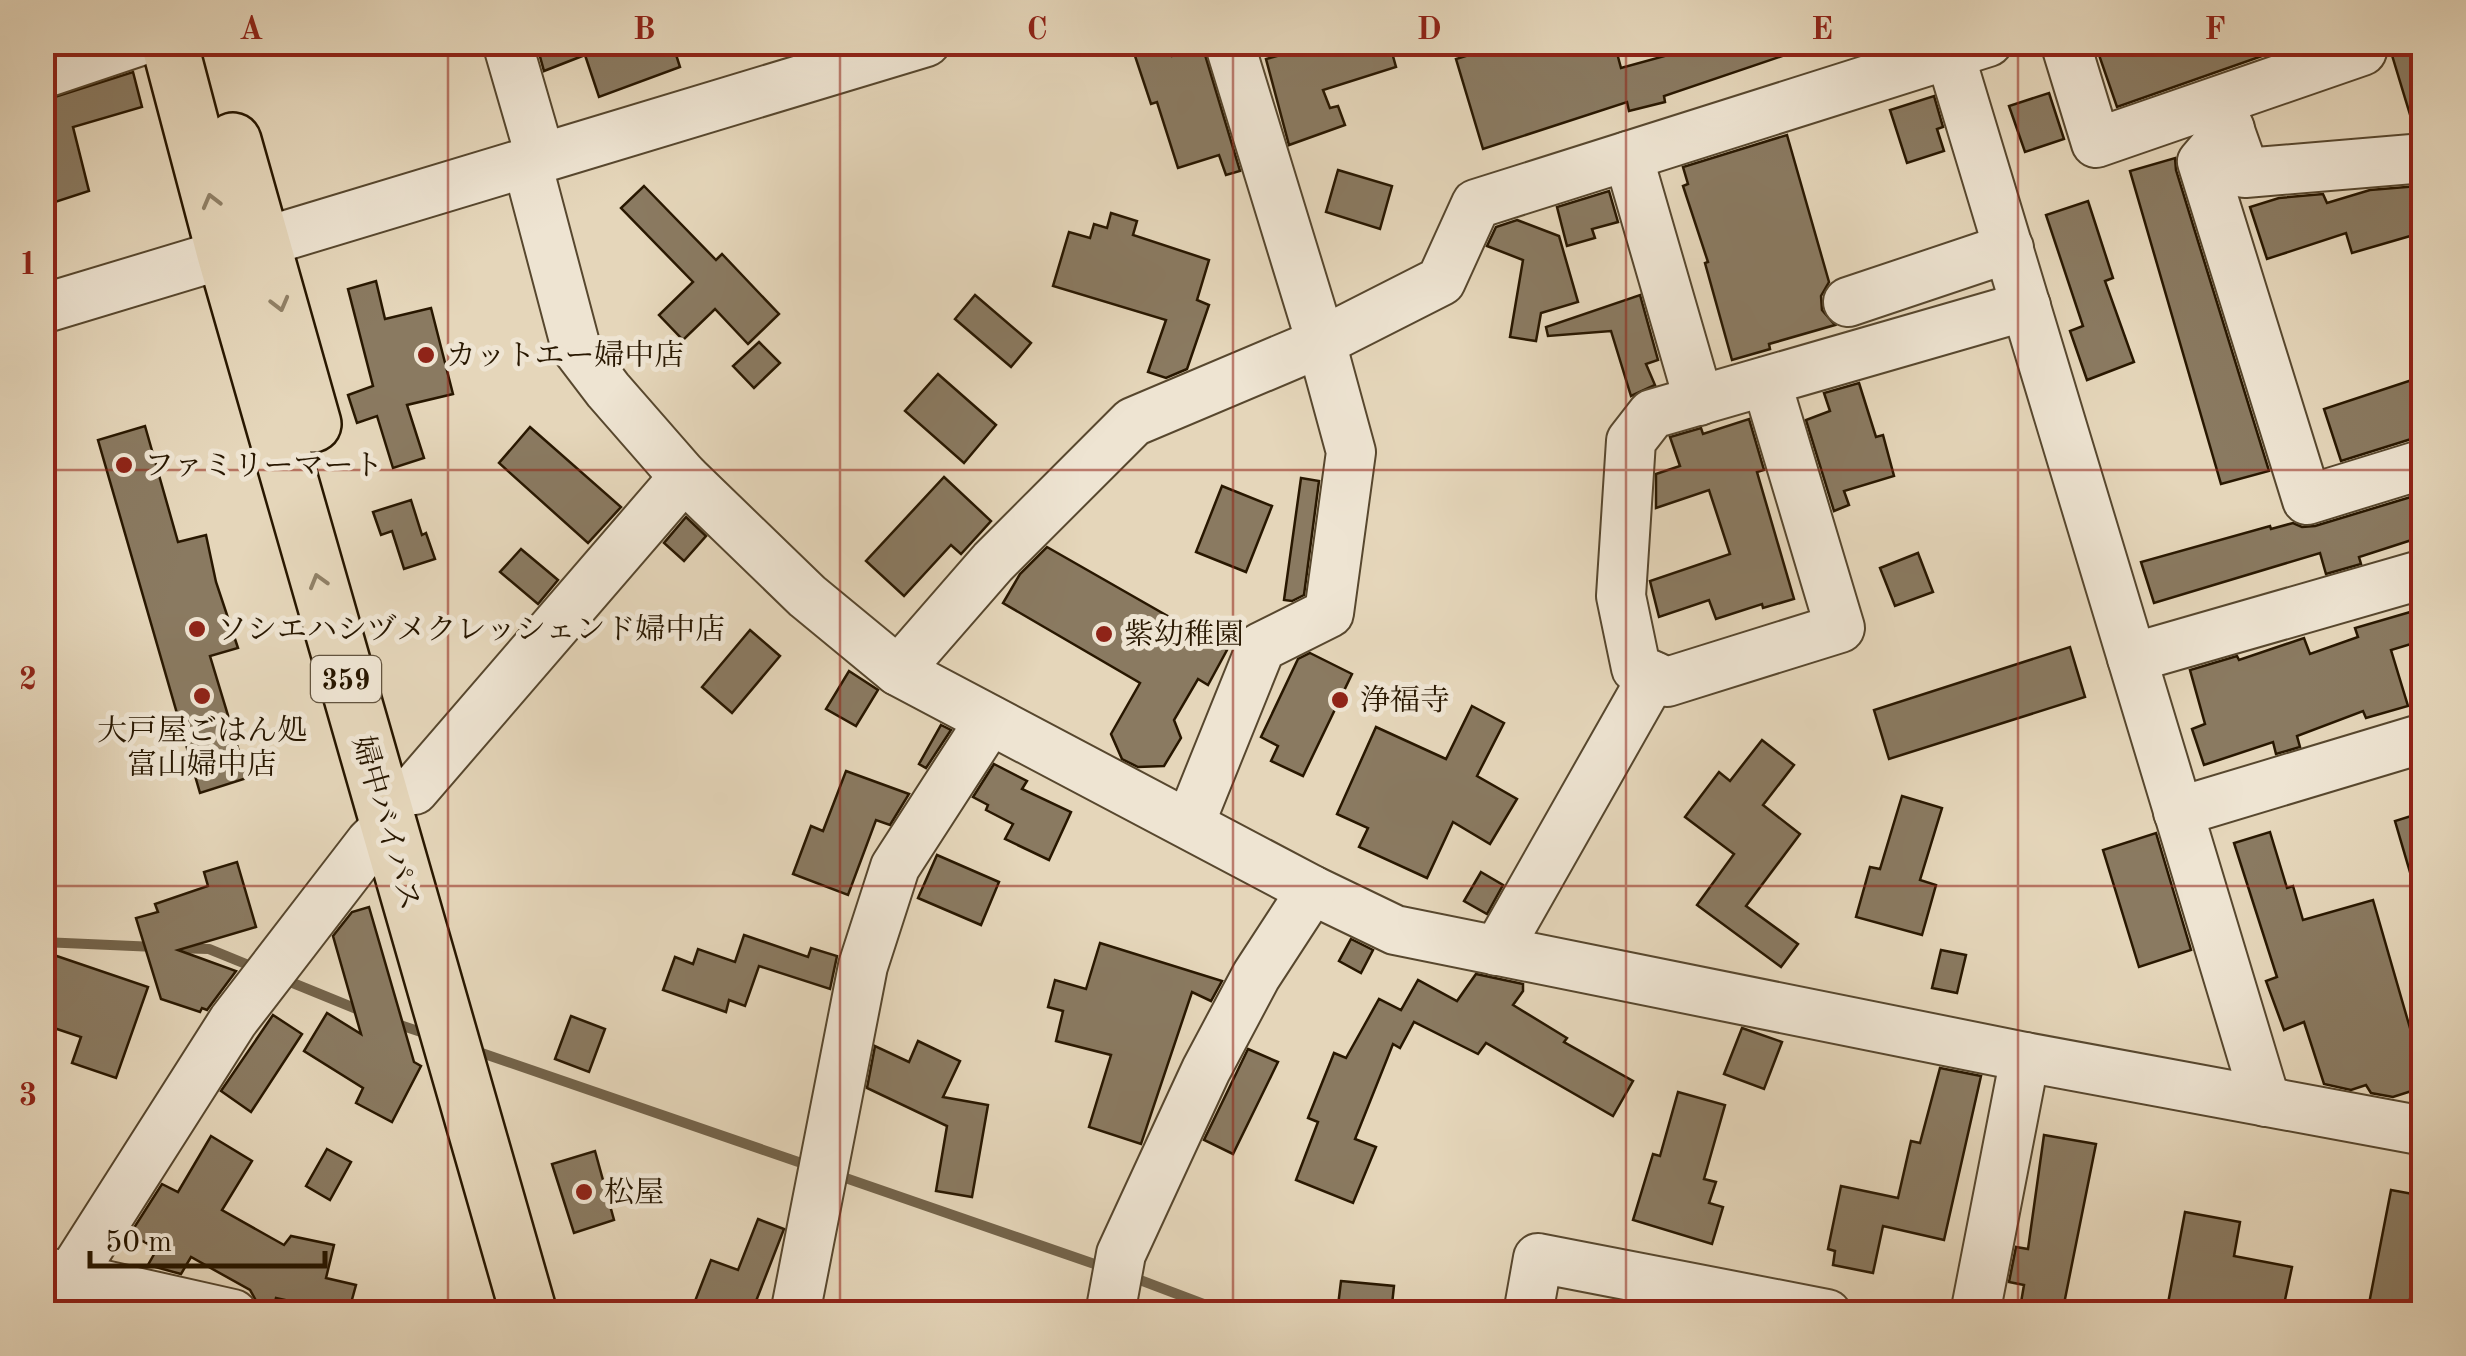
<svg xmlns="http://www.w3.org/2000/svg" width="2466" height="1356" viewBox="0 0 2466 1356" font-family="'Old Standard TT','Noto Serif JP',serif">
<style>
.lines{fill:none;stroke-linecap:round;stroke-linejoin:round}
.stream{stroke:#73634a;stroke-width:10}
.building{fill:#8a7a61;stroke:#281700;stroke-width:2.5}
.minor-casing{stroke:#57472e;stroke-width:52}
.highway-casing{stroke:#281700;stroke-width:60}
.minor{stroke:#eee4d2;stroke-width:48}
.highway{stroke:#e5d6ba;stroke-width:55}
.oneway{stroke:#908066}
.grid{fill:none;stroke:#8f2418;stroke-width:2.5;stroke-opacity:0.55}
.poi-dot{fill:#8f2418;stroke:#eee4d2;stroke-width:4}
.labels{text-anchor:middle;stroke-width:10;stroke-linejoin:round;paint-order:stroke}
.shield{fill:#eee4d2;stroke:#63543f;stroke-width:2.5}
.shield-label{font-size:28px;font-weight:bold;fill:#281700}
.poi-label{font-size:30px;fill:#281700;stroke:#eee4d2;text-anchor:start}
.street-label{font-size:30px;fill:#281700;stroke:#eee4d2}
.neatline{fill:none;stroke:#8f2418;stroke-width:4}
.grid-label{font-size:32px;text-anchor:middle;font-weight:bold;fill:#8f2418}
</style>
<rect width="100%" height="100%" fill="#e5d6ba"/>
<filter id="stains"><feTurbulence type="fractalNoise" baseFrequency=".002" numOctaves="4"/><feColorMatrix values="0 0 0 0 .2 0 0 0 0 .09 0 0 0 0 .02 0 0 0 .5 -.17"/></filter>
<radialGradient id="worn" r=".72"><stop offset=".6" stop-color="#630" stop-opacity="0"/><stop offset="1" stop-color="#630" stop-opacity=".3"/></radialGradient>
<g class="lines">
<!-- stream -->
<g class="stream">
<path d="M42,942L156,947"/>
<path d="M173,948L209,949L258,969"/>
<path d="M283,979L364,1012"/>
<path d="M394,1023L430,1035"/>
<path d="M470,1049L813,1167"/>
<path d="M834,1174L1106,1268"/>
<path d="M1132,1277L1230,1314"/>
</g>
</g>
<!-- building -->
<g class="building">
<path d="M536,42H672L680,67L599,97L585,55L544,71Z"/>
<path d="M1167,42L1172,56L1202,45L1240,171L1226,175L1219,155L1178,168L1157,102L1151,104L1134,53Z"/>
<path d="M1327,42H1389L1396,67L1323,90L1330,108L1338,106L1345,125L1289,145L1266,59Z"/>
<path d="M1511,42H1614L1621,68L1694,48L1692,42H1808L1809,47L1664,96L1665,102L1629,111L1627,102L1483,149L1456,59Z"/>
<path d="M2135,42H2302L2117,107L2099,55Z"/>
<path d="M2388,42H2424V131H2415Z"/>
<path d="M133,72L142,107L73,127L89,191L49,204L42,186V101Z"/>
<path d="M2049,93L2064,139L2025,152L2009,106Z"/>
<path d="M1934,96L1943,127L1937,129L1944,151L1907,163L1890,110Z"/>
<path d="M1787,135L1829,282L1821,296L1822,310L1835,325L1769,344L1770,349L1732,360L1705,263L1708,262L1683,186L1688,184L1683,167Z"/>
<path d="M2175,158L2176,170L2269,471L2221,484L2130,171Z"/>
<path d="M1338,170L1392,186L1380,229L1326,212Z"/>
<path d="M644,186L716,260L722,254L779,314L748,344L715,309L683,340L659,315L693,282L621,208Z"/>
<path d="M2418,186L2424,206V232L2352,253L2346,233L2267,259L2250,207L2279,198L2323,194L2327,203L2370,190Z"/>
<path d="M1609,191L1618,222L1592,229L1595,238L1567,246L1557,207Z"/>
<path d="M2088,201L2113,278L2105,281L2134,362L2087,380L2070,331L2083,326L2046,215Z"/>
<path d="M1111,213L1137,221L1133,235L1209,260L1197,300L1209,305L1187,369L1166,378L1148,372L1166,320L1053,286L1069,232L1090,238L1094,224L1107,228Z"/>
<path d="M1517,220L1559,236L1578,302L1541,313L1536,341L1510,337L1523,260L1487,246L1496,227Z"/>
<path d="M376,281L385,319L431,308L453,394L407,405L424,458L393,468L377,416L357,423L348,395L373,386L348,289Z"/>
<path d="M975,295L1031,343L1011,367L955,319Z"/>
<path d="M1640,295L1658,360L1646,364L1655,385L1631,396L1611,331L1548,336L1546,327Z"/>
<path d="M759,342L780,363L754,388L733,366Z"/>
<path d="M938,374L996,425L964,463L905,411Z"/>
<path d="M2424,376V435L2341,461L2324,409Z"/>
<path d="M1859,383L1876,437L1883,435L1894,476L1844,491L1849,505L1834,511L1806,420L1830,411L1824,393Z"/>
<path d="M1749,419L1764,470L1757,472L1794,599L1763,608L1762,604L1716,619L1709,600L1659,617L1650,581L1730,554L1709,490L1656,508V474L1680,466L1670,437L1701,428L1703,434Z"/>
<path d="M145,426L178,542L206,535L216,582L238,648L210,656L247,778L200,793L98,440Z"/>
<path d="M530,427L621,507L588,543L499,463Z"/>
<path d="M944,477L991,521L961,554L951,545L904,596L866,561Z"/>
<path d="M1301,478L1319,481L1304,595L1292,601L1284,600Z"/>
<path d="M1222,486L1272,506L1246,572L1196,552Z"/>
<path d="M2424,493V536L2359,557L2361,564L2326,574L2320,553L2154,603L2141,562L2270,526L2271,529L2293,523L2302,527L2315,526Z"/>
<path d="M411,500L422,535L426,533L435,559L404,569L392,531L381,535L373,512Z"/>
<path d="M686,517L706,536L684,561L664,543Z"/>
<path d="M1047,547L1227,650L1208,685L1198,679L1174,720L1181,738L1164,766L1138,767L1122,759L1111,734L1140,683L1003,603L1020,574Z"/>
<path d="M521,549L558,580L538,604L500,572Z"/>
<path d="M1918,553L1933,592L1895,606L1880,568Z"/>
<path d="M2424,608V640L2391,650L2408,706L2366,718L2363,711L2297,736L2300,747L2276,754L2273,742L2204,765L2192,729L2205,724L2190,670L2237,656L2239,660L2304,638L2310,654L2358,637L2355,628Z"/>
<path d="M750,630L780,656L732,713L702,687Z"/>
<path d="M2070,647L2085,697L1889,759L1874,710Z"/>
<path d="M1310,653L1352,674L1303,776L1271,761L1278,746L1261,737L1298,659Z"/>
<path d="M849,671L878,690L856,726L826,709Z"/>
<path d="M1472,706L1504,723L1477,776L1517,799L1490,844L1453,822L1427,878L1359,847L1368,828L1337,814L1376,727L1446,759Z"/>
<path d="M941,725L951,730L926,768L919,764Z"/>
<path d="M1762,740L1794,765L1763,805L1800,834L1746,906L1798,944L1781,967L1697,905L1734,854L1685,817L1719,772L1730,781Z"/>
<path d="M994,764L1027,781L1022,789L1071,812L1049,860L1005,839L1013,824L986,810L988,805L973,797Z"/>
<path d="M846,771L909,794L890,825L876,820L848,895L793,874L811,826L823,831Z"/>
<path d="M1902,796L1942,808L1920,880L1936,885L1922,935L1856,917L1870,867L1880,869Z"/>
<path d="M2424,812V895L2417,896L2395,821Z"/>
<path d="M2270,832L2287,888L2293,886L2303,920L2373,900L2412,1035L2424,1031V1087L2393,1097L2371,1093L2366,1085L2351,1090L2324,1084L2304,1022L2284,1030L2266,981L2277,977L2234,843Z"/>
<path d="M2156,833L2191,950L2139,967L2103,850Z"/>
<path d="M937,855L999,882L981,925L918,898Z"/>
<path d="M237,862L256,927L178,950L236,971L207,1010L202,1008L200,1012L161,999L136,918L158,912L155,904L208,886L204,872Z"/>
<path d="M1481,872L1503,885L1487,914L1464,901Z"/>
<path d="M369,907L414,1062L421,1066L392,1122L356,1103L363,1088L304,1051L327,1013L361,1034L333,936L352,912Z"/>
<path d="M744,935L808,957L811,948L837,956L830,989L759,966L745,1006L729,1000L726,1012L663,990L675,957L693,964L698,949L735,962Z"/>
<path d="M1351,939L1373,950L1361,973L1339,961Z"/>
<path d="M1100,943L1222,981L1211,1001L1192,992L1141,1144L1089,1127L1111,1055L1056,1041L1063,1011L1048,1007L1055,980L1086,989Z"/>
<path d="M1941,950L1966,955L1957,993L1932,988Z"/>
<path d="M42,951L148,987L116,1078L72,1063L81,1037L42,1024Z"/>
<path d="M1476,974L1523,984V991L1513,1005L1567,1038L1564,1042L1633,1081L1613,1116L1486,1043L1478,1054L1414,1022L1400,1048L1393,1044L1355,1139L1376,1147L1353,1203L1296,1180L1318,1122L1308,1118L1334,1053L1346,1058L1379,999L1401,1010L1418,980L1457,1001Z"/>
<path d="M273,1015L302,1034L251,1112L221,1091Z"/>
<path d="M571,1016L605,1029L589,1072L555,1059Z"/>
<path d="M1742,1028L1782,1042L1764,1089L1724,1074Z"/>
<path d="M918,1041L960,1061L943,1097L988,1105L972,1197L936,1191L947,1126L867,1088L875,1046L909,1062Z"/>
<path d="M1248,1049L1278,1062L1233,1154L1204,1140Z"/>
<path d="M1940,1068L1981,1076L1944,1240L1883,1226L1873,1273L1833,1265L1835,1251L1828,1249L1841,1186L1898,1198L1911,1141L1920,1143Z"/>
<path d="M1678,1092L1725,1105L1704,1179L1716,1182L1709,1203L1723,1207L1712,1244L1633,1220L1653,1154L1660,1156Z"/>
<path d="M2044,1135L2096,1144L2062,1314H2019L2024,1285L2009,1282L2016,1247L2028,1249Z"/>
<path d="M211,1136L252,1161L222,1210L284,1245L291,1236L334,1245L326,1278L356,1285L348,1314L276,1298L273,1310L259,1306L250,1290L191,1257L181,1274L148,1265L157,1249L130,1234L162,1184L178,1192Z"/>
<path d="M327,1149L351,1162L330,1200L306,1186Z"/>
<path d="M595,1151L614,1220L574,1233L552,1164Z"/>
<path d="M2391,1190L2424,1196V1228L2407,1314H2367Z"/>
<path d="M2185,1212L2240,1222L2234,1256L2292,1267L2282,1314H2166Z"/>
<path d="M758,1219L784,1229L751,1314H690L711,1260L738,1270Z"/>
<path d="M1341,1281L1394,1286L1391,1314H1337Z"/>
</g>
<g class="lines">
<!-- minor casing -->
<g class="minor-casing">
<g id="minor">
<path d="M507,42L541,159"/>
<path d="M1946,42L2266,1102"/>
<path d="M2065,42L2096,143L2362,51L2359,42"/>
<path d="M42,74L137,42"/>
<path d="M2222,108L2245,173L2424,158"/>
<path d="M2230,129L2202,162L2307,500L2424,464"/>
<path d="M1628,156L1699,401"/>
<path d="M527,163L576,348L608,390L684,477L807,596L898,671L1312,890L1395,930L2025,1057L2424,1131"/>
<path d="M1848,302L2009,248"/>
<path d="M42,309L926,42"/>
<path d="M1766,381L1840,628L1667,682L1636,668L1621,596L1631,441L1652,414L2026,306"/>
<path d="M2132,658L2424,574"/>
<path d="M898,671L993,562L1133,422L1313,346L1441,281L1476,204L1988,42"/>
<path d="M414,790L684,477"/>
<path d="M2178,812L2424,738"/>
<path d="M1190,823L1261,647L1329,613L1351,452L1321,342L1229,42"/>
<path d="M1497,951L1653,676"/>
<path d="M42,1271L233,1314"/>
<path d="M63,1314L70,1277L233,1021L370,843L388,825"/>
<path d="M795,1314L863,966L895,867L990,720"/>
<path d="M1110,1314L1121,1254L1206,1070L1256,976L1312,890"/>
<path d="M1528,1314L1538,1258L1827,1314"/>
<path d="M1975,1314L2025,1057"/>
</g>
</g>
<!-- highway casing -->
<g class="highway-casing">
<g id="highway">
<path d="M169,42L225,254L529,1314"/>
<path d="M233,141L313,424"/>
</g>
</g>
<!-- minor -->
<use href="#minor" class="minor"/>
<!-- highway -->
<use href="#highway" class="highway"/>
</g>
<!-- one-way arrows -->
<defs><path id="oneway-chevron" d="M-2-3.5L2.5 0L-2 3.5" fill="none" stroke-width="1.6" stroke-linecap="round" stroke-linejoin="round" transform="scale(2.5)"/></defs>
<g class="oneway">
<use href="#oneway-chevron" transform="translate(211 201) rotate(-105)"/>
<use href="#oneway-chevron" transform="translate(280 304) rotate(75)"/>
<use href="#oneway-chevron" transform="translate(318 581) rotate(-106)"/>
</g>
<!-- grid -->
<path class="grid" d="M448,42V1314M840,42V1314M1233,42V1314M1626,42V1314M2018,42V1314M42,470H2424M42,886H2424"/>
<!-- markers -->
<g class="poi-dot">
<circle cx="426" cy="355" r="10"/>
<circle cx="124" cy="465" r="10"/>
<circle cx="197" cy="629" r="10"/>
<circle cx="1104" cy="634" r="10"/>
<circle cx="202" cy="696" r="10"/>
<circle cx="1340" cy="700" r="10"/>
<circle cx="584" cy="1192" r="10"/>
</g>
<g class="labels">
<!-- shield labels -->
<rect class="shield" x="311" y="656" width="70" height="46" rx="8"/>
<g class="shield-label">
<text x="346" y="689">359</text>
</g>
<!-- poi labels -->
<g class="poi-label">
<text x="446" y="365">カットエー婦中店</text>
<text x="144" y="475">ファミリーマート</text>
<text x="217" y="639">ソシエハシヅメクレッシェンド婦中店</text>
<text x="1124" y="644">紫幼稚園</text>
<text x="1360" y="710">浄福寺</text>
<text x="202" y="740" text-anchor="middle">大戸屋ごはん処<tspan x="202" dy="34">富山婦中店</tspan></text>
<text x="604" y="1202">松屋</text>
</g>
<!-- street labels -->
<g class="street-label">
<text transform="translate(387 823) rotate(74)" y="10">婦中バイパス</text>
</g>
</g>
<!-- margin -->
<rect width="2466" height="1356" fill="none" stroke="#e5d6ba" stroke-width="110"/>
<!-- scale -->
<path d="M90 1251v15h235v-15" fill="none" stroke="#281700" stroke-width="5"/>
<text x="105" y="1251" font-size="30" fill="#281700" stroke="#eee4d2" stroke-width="8" paint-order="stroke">50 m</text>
<rect x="55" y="55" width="2356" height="1246" class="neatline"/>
<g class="grid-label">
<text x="251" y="39">A</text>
<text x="644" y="39">B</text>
<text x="1037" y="39">C</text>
<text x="1429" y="39">D</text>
<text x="1822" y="39">E</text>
<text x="2215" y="39">F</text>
<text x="28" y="274">1</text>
<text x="28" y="689">2</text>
<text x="28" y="1105">3</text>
</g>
<rect width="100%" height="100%" filter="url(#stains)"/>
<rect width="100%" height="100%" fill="url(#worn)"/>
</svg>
